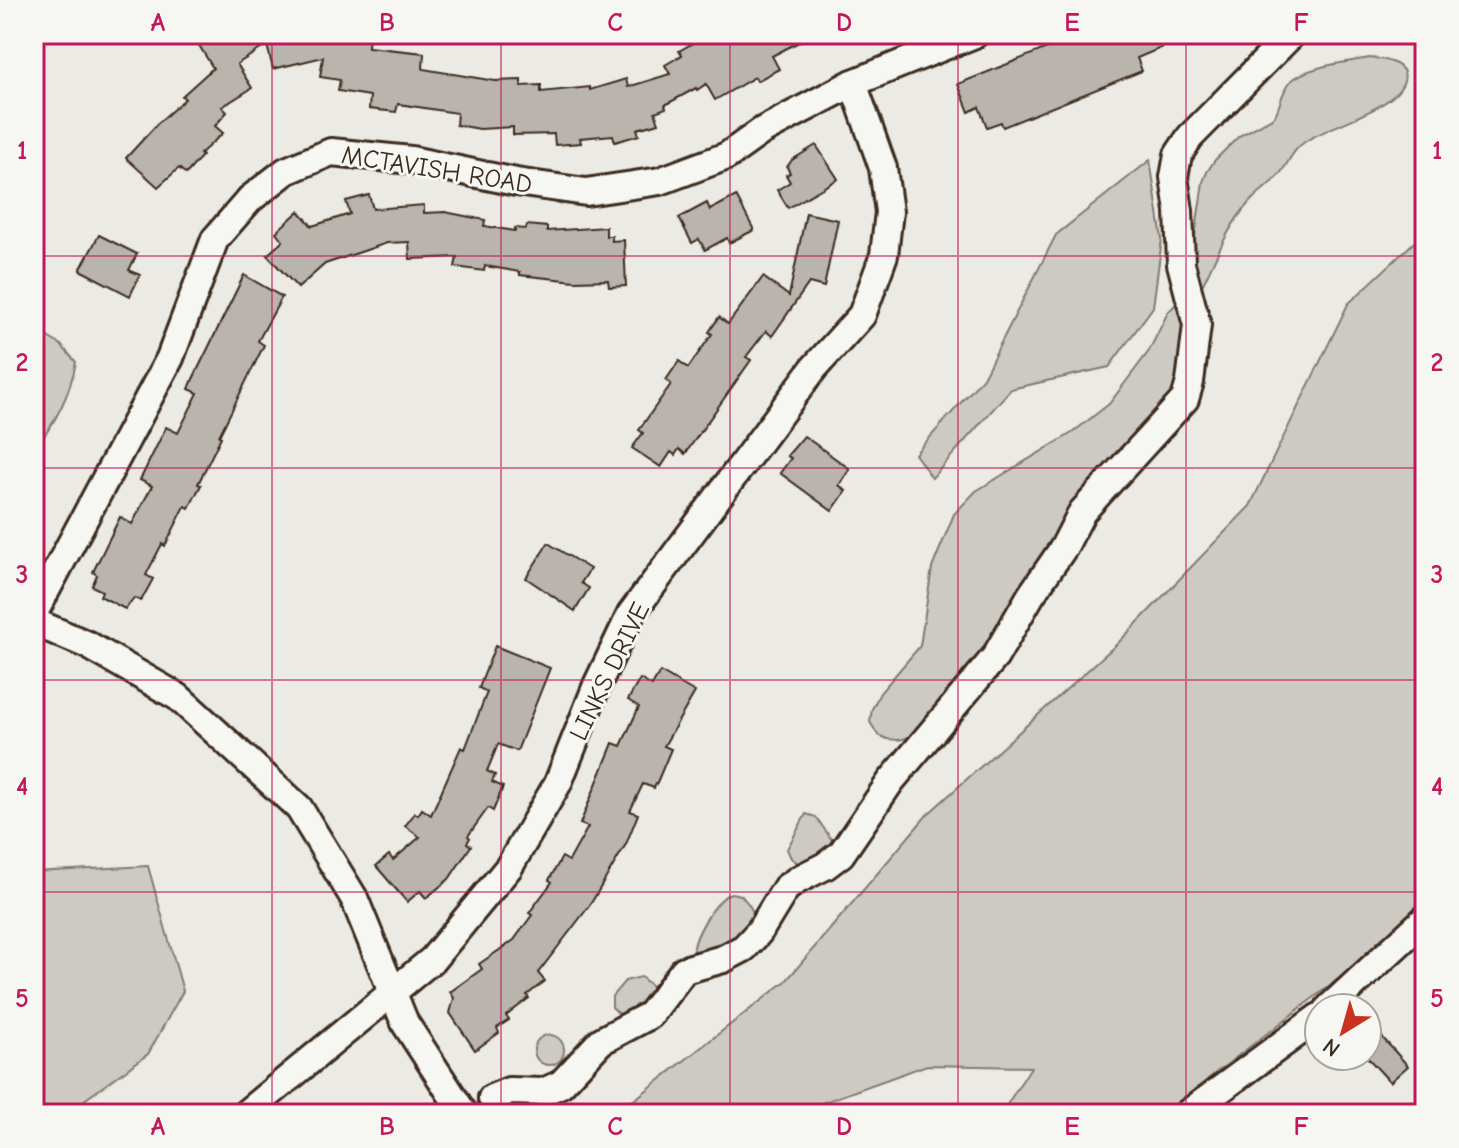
<svg xmlns="http://www.w3.org/2000/svg" width="1459" height="1148" viewBox="0 0 1459 1148" font-family="'Comic Neue',sans-serif">
<style>
.green{fill:#cdcac4;stroke:#847a71;stroke-width:2}
.building{fill:#bab4ae;stroke:#3b2a1e;stroke-width:2}
.lines{fill:none;stroke-linecap:round;stroke-linejoin:round}
.minor-casing{stroke:#3b2a1e;stroke-width:32}
.minor{stroke:#f6f6f2;stroke-width:26}
.grid{fill:none;stroke:#c2185b;stroke-width:2;stroke-opacity:0.55}
.labels{text-anchor:middle;stroke-width:6;stroke-linejoin:round;paint-order:stroke}
.street-label{font-size:26px;fill:#3b2a1e;stroke:#f6f6f2}
.neatline{fill:none;stroke:#c2185b;stroke-width:3}
.grid-label{font-size:26px;text-anchor:middle;font-weight:bold;fill:#c2185b}
</style>
<rect width="100%" height="100%" fill="#ebeae5"/>
<filter id="ink" filterUnits="userSpaceOnUse"><feTurbulence type="fractalNoise" baseFrequency=".0125" numOctaves="2"/><feDisplacementMap in="SourceGraphic" scale="16" xChannelSelector="R" yChannelSelector="G"/><feConvolveMatrix kernelMatrix="1 2 1 2 8 2 1 2 1" color-interpolation-filters="sRGB"/></filter>
<g filter="url(#ink)">
<!-- green -->
<g class="green">
<path d="M1369,58C1385,59 1415,64 1401,87C1388,110 1329,126 1306,141C1293,149 1288,164 1279,175C1270,185 1257,193 1248,204C1227,228 1217,256 1203,284L1197,287L1190,270L1203,182L1207,172L1215,160L1239,136L1274,117C1281,106 1281,92 1290,82C1306,66 1348,62 1369,58Z"/>
<path d="M1150,160L1162,239L1153,307L1109,367L1011,389L932,478L915,454L983,378L1056,235Z"/>
<path d="M1425,232V912L1208,1079L1175,1114H1001L1031,1067L927,1065L791,1114H625L620,1111L786,981L927,815L1118,643L1250,506L1348,304Z"/>
<path d="M1177,303L1187,309L1184,384L1003,632L917,735L899,740L887,739L878,735L870,722L872,709L880,693L920,646L932,568L954,514L976,491L1072,433L1109,404L1149,351L1168,312Z"/>
<path d="M34,329L61,345L76,362C70,394 55,424 34,449Z"/>
<path d="M806,814L816,817L834,843L833,848L801,865L791,858L787,849Z"/>
<path d="M148,866L183,991L148,1054L65,1114H34V872Z"/>
<path d="M731,893L741,895L749,905L753,912L752,922L732,945L694,954C691,939 717,897 731,893Z"/>
<path d="M641,977L652,986L650,1001L622,1017L612,1007V996L625,981Z"/>
<circle cx="549" cy="1050" r="15"/>
</g>
<!-- building -->
<g class="building">
<path d="M192,34H369L368,47L424,53L423,69L495,81L521,80V86L541,85V92L590,87V90L626,79L628,87L670,74L665,65L682,55L679,51L709,34H814L772,56L779,69L757,81L755,77L715,100L706,84L697,90L696,88L665,105L666,108L655,112L659,123L637,129L639,135L615,142L613,135L580,138L581,143L555,145L554,134L513,135V127L480,129L456,125L457,113L398,104L396,112L369,109L370,96L338,91L340,80L320,77L323,57L273,69L267,45L237,64L252,88L222,107L227,112L215,126L223,133L200,154L202,156L186,174L179,168L158,187L126,158L159,122L185,99L182,96L213,68Z"/>
<path d="M1071,34H1194L1137,58L1142,71L1003,127L1001,122L987,127L979,107L969,112L958,84L1072,38Z"/>
<path d="M816,145L838,179L788,208L777,190L790,182L786,175L790,173L787,167L792,160Z"/>
<path d="M369,195L373,209L424,205V213L445,212L485,220L484,226L515,231V228L526,229L527,225L547,227V231L606,227V236H612V241L624,240L626,286L609,287L608,280L575,281L520,275V272L485,266L484,271L455,267L457,257L410,259L409,242L387,243L325,264L298,288L267,255L283,241L276,232L299,211L312,226L350,214L346,201Z"/>
<path d="M736,196L754,230L729,243L727,238L705,250L699,239L692,243L679,218L707,203L710,210Z"/>
<path d="M806,213L838,220L824,287L809,283L772,336L766,331L746,357L751,360L685,454L679,449L675,455L671,452L661,467L632,448L643,433L639,430L671,384L666,380L679,361L688,368L712,334L709,332L719,317L728,324L763,277L789,296Z"/>
<path d="M99,235L137,254L129,270L140,275L130,296L80,270Z"/>
<path d="M244,275L282,297L258,341L264,345L219,436L221,437L198,484L201,485L189,508L185,506L165,546L162,544L146,575L153,579L141,601L134,598L125,609L100,596L102,591L92,586L97,575L93,572L120,517L132,524L152,486L140,480L166,427L178,433L198,393L189,389L193,379Z"/>
<path d="M804,436L850,469L839,485L846,491L832,511L780,473L791,458L787,456Z"/>
<path d="M548,543L590,569L581,583L589,588L575,611L526,578Z"/>
<path d="M495,646L550,668L517,751L498,744L487,771L495,775L492,782L503,787L493,811L488,808L468,836L470,838L467,843L471,846L449,879L426,898L420,891L407,902L376,866L389,855L393,860L420,837L405,826L415,813L418,815L422,809L431,815L461,747L465,749L487,692L479,688Z"/>
<path d="M660,672L695,692L664,746L671,749L658,780L654,788L643,784L630,811L638,814L626,844L590,905L538,973L545,981L527,995L529,998L506,1016L509,1020L497,1028L499,1033L475,1050L450,1013L454,998L450,992L482,969L479,964L514,940L532,915L529,913L552,882L549,880L562,857L569,861L588,827L580,824L613,743L621,746L639,707L628,700L640,679L652,686Z"/>
<path d="M1381,1036L1408,1066L1390,1082L1366,1056L1367,1049Z"/>
</g>
<g class="lines">
<!-- minor casing -->
<g class="minor-casing">
<g id="minor">
<path d="M34,613L170,358L215,239L250,199L286,171L331,152L411,160L516,182L586,192L660,181L727,156L762,131L853,83L975,34"/>
<path d="M34,622L88,645L178,697L299,808L354,898L405,1023L464,1114"/>
<path d="M1329,1008L1425,919"/>
<path d="M492,1098L509,1091L543,1092L561,1084L601,1041L650,1015L684,970L723,959L744,948L759,932L786,888L799,879L825,866L841,854L891,781L995,657L1031,595L1064,547L1082,512L1185,399L1190,382L1197,325L1181,264L1179,211L1174,177L1178,155L1190,137L1292,34"/>
<path d="M245,1114L433,959L509,867L558,783L597,685L631,614L814,368L862,315L884,255L889,212L883,168L853,83"/>
<path d="M1187,1114L1319,1017"/>
</g>
</g>
<!-- minor -->
<use href="#minor" class="minor"/>
</g>
</g>
<!-- grid -->
<path class="grid" d="M272,34V1114M501,34V1114M730,34V1114M958,34V1114M1186,34V1114M34,256H1425M34,468H1425M34,680H1425M34,892H1425"/>
<g class="labels">
<!-- street labels -->
<g class="street-label">
<text transform="translate(437 169) rotate(9)" y="9">MCTAVISH ROAD</text>
<text transform="translate(609 671) rotate(-64)" y="9">LINKS DRIVE</text>
</g>
</g>
<!-- margin -->
<rect width="1459" height="1148" fill="none" stroke="#f6f6f2" stroke-width="88"/>
<!-- north arrow -->
<g transform="translate(1343 1032) rotate(217)"><circle r="38" fill="#f6f6f2" stroke="#aba49d" stroke-width="2"/>
<path d="M0-6L14 30L0 20L-14 30Z" fill="#c8321e"/>
<text y="-12" font-size="22" font-weight="bold" text-anchor="middle" fill="#3b2a1e">N</text>
</g>
<rect x="44" y="44" width="1371" height="1060" class="neatline"/>
<g class="grid-label">
<text x="158" y="31">A</text>
<text x="387" y="31">B</text>
<text x="615" y="31">C</text>
<text x="844" y="31">D</text>
<text x="1072" y="31">E</text>
<text x="1301" y="31">F</text>
<text x="22" y="159">1</text>
<text x="1437" y="159">1</text>
<text x="22" y="371">2</text>
<text x="1437" y="371">2</text>
<text x="22" y="583">3</text>
<text x="1437" y="583">3</text>
<text x="22" y="795">4</text>
<text x="1437" y="795">4</text>
<text x="22" y="1007">5</text>
<text x="1437" y="1007">5</text>
<text x="158" y="1135">A</text>
<text x="387" y="1135">B</text>
<text x="615" y="1135">C</text>
<text x="844" y="1135">D</text>
<text x="1072" y="1135">E</text>
<text x="1301" y="1135">F</text>
</g>
</svg>
